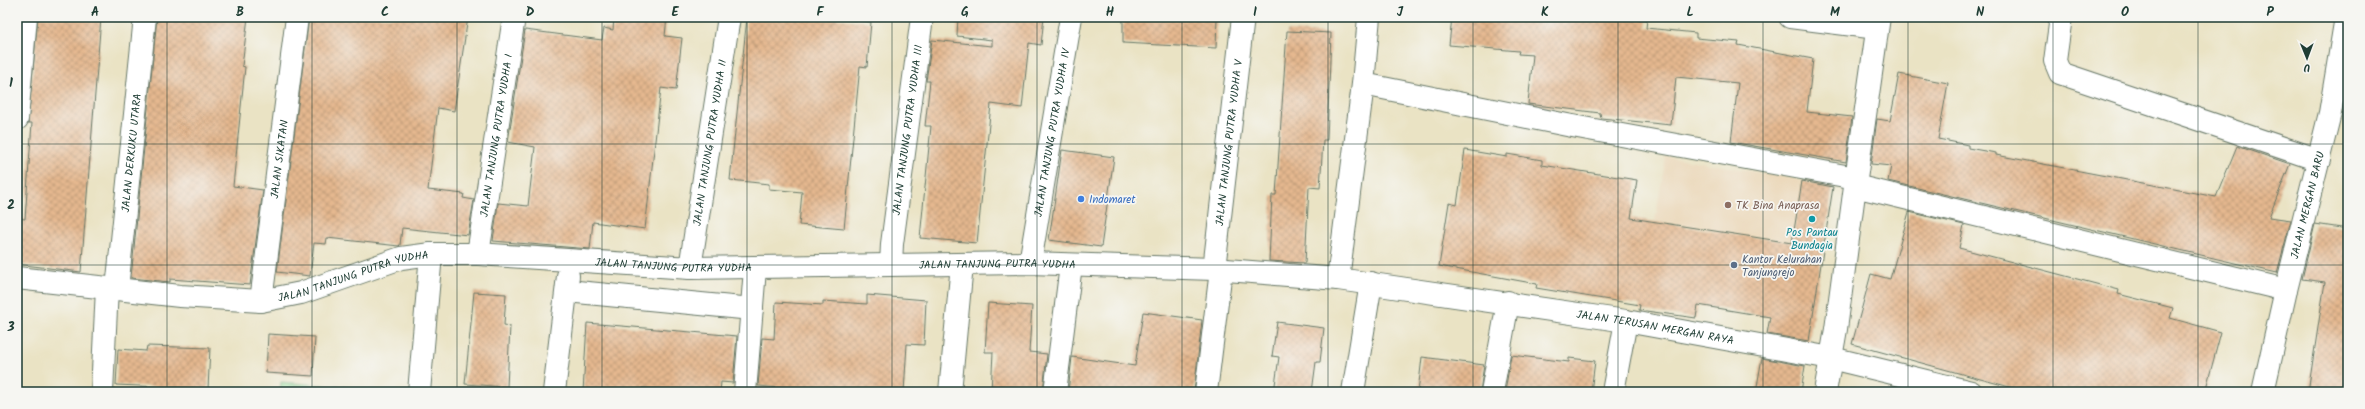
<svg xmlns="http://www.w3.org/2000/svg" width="2365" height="409" viewBox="0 0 2365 409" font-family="Kalam,sans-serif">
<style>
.built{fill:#ebd8ba}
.grass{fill:url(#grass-tufts);stroke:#588b64}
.building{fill:url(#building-cross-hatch)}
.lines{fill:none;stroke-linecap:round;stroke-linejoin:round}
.minor-casing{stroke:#676;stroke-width:24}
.minor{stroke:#fff;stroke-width:22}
.grid{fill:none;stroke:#1f3d34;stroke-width:1;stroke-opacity:0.55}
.shop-dot{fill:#3f7fe0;stroke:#f6f6f2;stroke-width:1.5}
.education-dot{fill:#8d6e63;stroke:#f6f6f2;stroke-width:1.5}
.culture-dot{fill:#0f9aa8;stroke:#f6f6f2;stroke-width:1.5}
.service-dot{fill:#5c6f8a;stroke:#f6f6f2;stroke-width:1.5}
.labels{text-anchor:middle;stroke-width:3.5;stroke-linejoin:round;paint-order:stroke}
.street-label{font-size:11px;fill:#1f3d34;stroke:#f6f6f2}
.shop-label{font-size:11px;fill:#366cbe;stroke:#f6f6f2;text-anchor:start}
.education-label{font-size:11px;fill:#785e54;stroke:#f6f6f2;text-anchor:start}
.culture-label{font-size:11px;fill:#0d838f;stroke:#f6f6f2}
.service-label{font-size:11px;fill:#4e5e75;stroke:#f6f6f2;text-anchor:start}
.neatline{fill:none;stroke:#1f3d34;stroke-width:1.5}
.grid-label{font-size:13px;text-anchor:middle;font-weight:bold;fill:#1f3d34}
</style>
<defs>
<pattern id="grass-tufts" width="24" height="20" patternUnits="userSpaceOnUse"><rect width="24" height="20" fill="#91d994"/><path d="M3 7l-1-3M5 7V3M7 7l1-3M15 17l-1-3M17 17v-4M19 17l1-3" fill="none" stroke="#7dbb80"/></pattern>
<pattern id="building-cross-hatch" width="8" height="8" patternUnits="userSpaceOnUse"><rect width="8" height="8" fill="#e5b88f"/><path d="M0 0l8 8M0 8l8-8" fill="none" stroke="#b99776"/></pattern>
</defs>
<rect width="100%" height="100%" fill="#f6f6f2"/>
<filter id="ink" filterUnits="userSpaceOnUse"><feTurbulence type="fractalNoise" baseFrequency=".025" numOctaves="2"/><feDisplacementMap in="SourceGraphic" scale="8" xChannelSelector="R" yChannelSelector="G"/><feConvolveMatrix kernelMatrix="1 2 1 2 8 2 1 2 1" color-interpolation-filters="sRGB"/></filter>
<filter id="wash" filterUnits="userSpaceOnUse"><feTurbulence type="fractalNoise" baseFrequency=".012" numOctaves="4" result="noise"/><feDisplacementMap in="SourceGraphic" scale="16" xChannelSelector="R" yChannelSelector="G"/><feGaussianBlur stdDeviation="0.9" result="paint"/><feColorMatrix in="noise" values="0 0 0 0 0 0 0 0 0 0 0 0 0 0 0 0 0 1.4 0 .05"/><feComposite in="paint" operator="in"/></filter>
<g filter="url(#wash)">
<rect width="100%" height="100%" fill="#eae3c4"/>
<!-- built -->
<path class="built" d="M1666,156L1801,180L1792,243L1655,221Z"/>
<!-- grass -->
<path class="grass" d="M281,382L345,387L344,392H280Z"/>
<g id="blocks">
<!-- building -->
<g class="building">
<path d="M38,17H101L81,272L17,264V218L25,219L32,123H28Z"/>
<path d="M157,17H248L242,66L245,67L233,186L263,190L250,285L170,279V282L131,278Z"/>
<path d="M309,17H468L454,111L438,108L428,190L464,194L463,198L474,200L468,235L402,228L400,245L399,246L327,238L326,244L314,243L310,276L277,272Z"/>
<path d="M614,17H667L665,36L682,38L676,90L661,88L645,229L593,222L590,249L493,241L498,203L528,206L535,147L508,142L525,30L602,40L604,28L613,30Z"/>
<path d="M747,17H795L830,20V18L871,22L867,67L860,66L844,229L799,225L802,192L769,189V184L730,180Z"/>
<path d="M958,17H1044L1041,45L1029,43L1022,108L991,104L977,243L920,238L931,126H925L930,81H926L932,40L992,46V40L957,36Z"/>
<path d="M1123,17H1217L1216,48L1123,43Z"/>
<path d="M1452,17H1609L1647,20L1646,28L1696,33V38L1739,42L1738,45L1813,59L1807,112L1852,117L1846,162L1731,142L1738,83L1676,77L1671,125L1601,118L1600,113L1528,104L1533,55L1518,54L1519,51L1449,45Z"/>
<path d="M1287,31L1331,33L1327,140H1323L1320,188L1309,187L1305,263L1269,261L1272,195H1276Z"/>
<path d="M1899,74L1948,83L1938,139L1968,145V148L1996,153V155L2216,197L2237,146L2290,164L2269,217L2291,220L2277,273L1888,181L1891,166L1871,164L1877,119L1890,121Z"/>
<path d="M1062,150L1114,157L1101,247L1049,240Z"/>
<path d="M1465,150L1507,157V154L1542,160V165L1637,180L1631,218L1792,243L1802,181L1833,187L1809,341L1767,334L1770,317L1698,305L1696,318L1639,310L1640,305L1536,288L1537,284L1439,266L1449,203L1457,205Z"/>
<path d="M1909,212L1964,225L1959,248L2119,290L2118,294L2173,308L2170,318L2221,332L2205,392H2028L1852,344L1871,274L1890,279Z"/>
<path d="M2315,224L2348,229V392H2308L2325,282L2302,279Z"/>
<path d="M474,292L506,294L504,325L510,326L507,387L465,384Z"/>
<path d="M867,295L926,300L924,345L907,344L904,392H826L758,386L762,338L774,339L776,302L823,305V301L867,304Z"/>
<path d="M988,303L1032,306L1029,352L1047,354L1043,392H991L993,352H985Z"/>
<path d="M1143,312L1202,320L1194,392H1068L1072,357L1135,366Z"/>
<path d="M1277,322L1324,328L1320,362H1316L1312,392H1274L1279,357L1272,356Z"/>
<path d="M587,323L737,336L733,383L721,382L720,392L642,388L641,392H583Z"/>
<path d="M268,334L315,337L313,376L266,373Z"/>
<path d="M147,346L210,348L208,389L116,385L118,349L146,351Z"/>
<path d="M1511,355L1569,362V358L1595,361L1591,392H1505Z"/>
<path d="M1422,357L1484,365L1480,392H1418Z"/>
<path d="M1762,358L1805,366L1801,392H1756Z"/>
</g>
</g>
</g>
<g filter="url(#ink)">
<use href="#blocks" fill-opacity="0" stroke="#676" stroke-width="1"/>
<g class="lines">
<!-- minor casing -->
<g class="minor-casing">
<g id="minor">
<path d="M1790,17L1877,28"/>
<path d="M2061,17L2055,61L2060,73L2319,160"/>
<path d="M1363,84L1567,125L1856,178"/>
<path d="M17,119L26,17"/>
<path d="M1855,186L1879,17"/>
<path id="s1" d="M478,254L514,17"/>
<path id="s2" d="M1030,263L1071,17"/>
<path id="s3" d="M891,264L892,244L922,17"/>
<path id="s4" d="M690,268L729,17"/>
<path id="s5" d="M1214,269L1243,17"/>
<path id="s6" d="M17,278L180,296L261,301L301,293L401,258L431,254H478L690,268L1030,263L1214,269L1338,279L1626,321L1831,358L1971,392"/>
<path d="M1338,279L1363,84L1369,17"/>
<path id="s7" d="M117,289L145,17"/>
<path d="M567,291L752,309"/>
<path id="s8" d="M261,301L297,17"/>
<path d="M102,392L107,288"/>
<path d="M419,392L431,254"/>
<path d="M554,392L568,276"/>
<path d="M745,392L755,269"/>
<path d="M950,392L962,264"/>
<path d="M1055,392L1071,265"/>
<path d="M1206,392L1221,270"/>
<path d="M1353,392L1371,283"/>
<path d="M1492,392L1508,302"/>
<path d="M1613,392L1626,321"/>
<path d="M1825,392L1836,329L1855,186L2286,290"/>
<path id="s9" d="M2263,392L2286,290L2330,113L2346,17"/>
</g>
</g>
<!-- minor -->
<use href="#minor" class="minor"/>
</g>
</g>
<!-- grid -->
<path class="grid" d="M167,17V392M312,17V392M457,17V392M602,17V392M747,17V392M892,17V392M1037,17V392M1182,17V392M1328,17V392M1473,17V392M1618,17V392M1763,17V392M1908,17V392M2053,17V392M2198,17V392M17,144H2348M17,265H2348"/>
<!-- markers -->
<circle class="shop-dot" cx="1081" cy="199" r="4"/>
<circle class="education-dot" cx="1728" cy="205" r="4"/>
<circle class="culture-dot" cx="1812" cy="219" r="4"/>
<circle class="service-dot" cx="1734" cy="265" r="4"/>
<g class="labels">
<!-- street labels -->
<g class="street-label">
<text dy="4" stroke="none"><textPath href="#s3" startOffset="135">JALAN TANJUNG PUTRA YUDHA III</textPath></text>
<text dy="4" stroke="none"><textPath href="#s2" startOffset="132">JALAN TANJUNG PUTRA YUDHA IV</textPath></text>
<text dy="4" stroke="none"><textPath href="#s1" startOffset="120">JALAN TANJUNG PUTRA YUDHA I</textPath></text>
<text dy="4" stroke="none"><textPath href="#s4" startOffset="127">JALAN TANJUNG PUTRA YUDHA II</textPath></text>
<text dy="4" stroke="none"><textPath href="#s5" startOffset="127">JALAN TANJUNG PUTRA YUDHA V</textPath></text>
<text dy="4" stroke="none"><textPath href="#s7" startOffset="137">JALAN DERKUKU UTARA</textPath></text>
<text dy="4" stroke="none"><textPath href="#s8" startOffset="143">JALAN SIKATAN</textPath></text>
<text dy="4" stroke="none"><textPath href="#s9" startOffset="192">JALAN MERGAN BARU</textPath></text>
<text dy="4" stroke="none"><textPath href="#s6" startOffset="665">JALAN TANJUNG PUTRA YUDHA</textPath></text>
<text dy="4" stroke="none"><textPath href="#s6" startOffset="989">JALAN TANJUNG PUTRA YUDHA</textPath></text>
<text dy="4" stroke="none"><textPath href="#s6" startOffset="341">JALAN TANJUNG PUTRA YUDHA</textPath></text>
<text dy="4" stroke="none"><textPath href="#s6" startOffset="1651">JALAN TERUSAN MERGAN RAYA</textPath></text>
</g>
<!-- shop labels -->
<g class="shop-label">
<text x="1089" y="203">Indomaret</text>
</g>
<!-- education labels -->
<g class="education-label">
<text x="1736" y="209">TK Bina Anaprasa</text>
</g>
<!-- culture labels -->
<g class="culture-label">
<text x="1812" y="236">Pos Pantau<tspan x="1812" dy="13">Bundagia</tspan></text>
</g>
<!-- service labels -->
<g class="service-label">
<text x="1742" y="263">Kantor Kelurahan<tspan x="1742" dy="13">Tanjungrejo</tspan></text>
</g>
</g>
<!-- margin -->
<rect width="2365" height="409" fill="none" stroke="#f6f6f2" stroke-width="44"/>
<!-- north arrow -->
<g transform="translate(2307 58) rotate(179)" stroke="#f6f6f2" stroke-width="3" paint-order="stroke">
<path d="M0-3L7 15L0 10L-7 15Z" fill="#1f3d34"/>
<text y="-6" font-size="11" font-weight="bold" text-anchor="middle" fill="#1f3d34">U</text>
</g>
<rect x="22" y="22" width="2321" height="365" class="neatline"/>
<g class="grid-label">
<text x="95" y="16">A</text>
<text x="240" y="16">B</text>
<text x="385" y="16">C</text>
<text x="530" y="16">D</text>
<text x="675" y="16">E</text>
<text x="820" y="16">F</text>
<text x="965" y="16">G</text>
<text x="1110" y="16">H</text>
<text x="1255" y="16">I</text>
<text x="1400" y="16">J</text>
<text x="1545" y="16">K</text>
<text x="1690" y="16">L</text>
<text x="1835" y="16">M</text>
<text x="1980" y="16">N</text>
<text x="2125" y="16">O</text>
<text x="2270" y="16">P</text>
<text x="11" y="87">1</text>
<text x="11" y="209">2</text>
<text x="11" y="331">3</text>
</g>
</svg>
